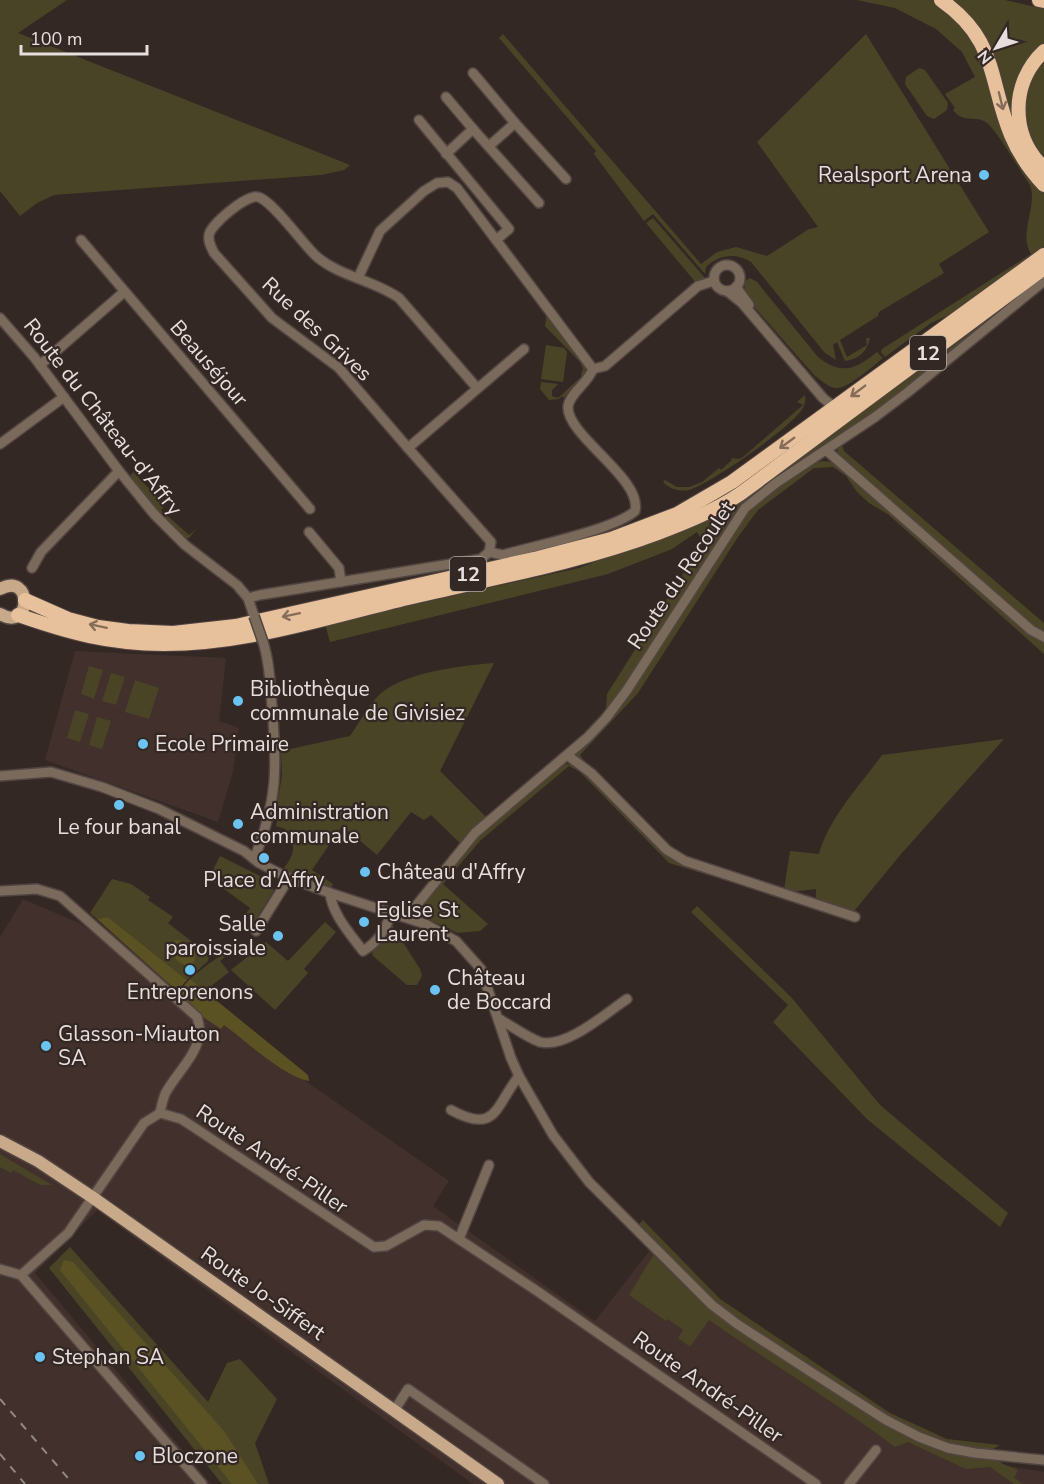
<svg xmlns="http://www.w3.org/2000/svg" width="1044" height="1484" viewBox="0 0 1044 1484" font-family="'Nunito Sans',sans-serif">
<style>
.built{fill:#41302b}
.green{fill:#4a4426}
.forest{fill:#5a5223}
.lines{fill:none;stroke-linecap:round;stroke-linejoin:round}
.minor-casing{stroke:#514542;stroke-width:12}
.major-casing{stroke:#514542;stroke-width:15}
.highway-casing{stroke:#514542;stroke-width:16}
.minor{stroke:#796a5b;stroke-width:9}
.major{stroke:#c8a989;stroke-width:12}
.highway{stroke:#e7c19b;stroke-width:14}
.rail{stroke:#928885;stroke-width:2;stroke-dasharray:8 8;stroke-linecap:butt}
.minor-bridge-casing{stroke:#514542;stroke-width:12;stroke-linecap:butt}
.minor-bridge{stroke:#796a5b;stroke-width:9}
.oneway{stroke:#856d5a}
.poi-dot{fill:#6bc3f2;stroke:#342825;stroke-width:2}
.labels{text-anchor:middle;stroke-width:4.5;stroke-linejoin:round;paint-order:stroke}
.shield{fill:#342825;stroke:#b1a8a6;stroke-width:1.5}
.shield-label{font-size:20px;font-weight:bold;fill:#e7dfdd}
.poi-label{font-size:21px;fill:#e7dfdd;stroke:#342825;text-anchor:start}
.street-label{font-size:21px;fill:#e7dfdd;stroke:#342825}
</style>
<rect width="100%" height="100%" fill="#342825"/>
<!-- built -->
<g class="built">
<path d="M75,651L226,658L219,721L239,728L233,772L218,822L45,760Z"/>
<path d="M23,899L79,923L449,1181L433,1206L595,1321L654,1245L710,1309L944,1456L1044,1472V1484H473L97,1210L35,1273L211,1484H0V937Z"/>
</g>
<!-- green -->
<g class="green">
<path d="M0,0H67L18,33L350,165L344,170L321,175L54,195L37,203L20,216L0,191Z"/>
<path d="M857,0H932L954,15L971,37L986,64L1017,157L1044,194V246L1036,254L958,311L931,323L885,357L881,352L882,349L1031,254C1018,234 1038,206 1030,185C1020,171 998,132 987,123C975,114 965,125 953,110L955,108L945,94L975,77L962,52L936,29L895,8Z"/>
<path d="M949,0H1005L1044,9V48L1015,102L1044,171V177L1015,132L996,65Z"/>
<path d="M503,34L701,264L717,252L736,247L767,256L809,229L818,227L757,142L866,34L989,232L939,264L944,273L879,312L878,316L840,340L847,357L867,345L866,338H870C867,352 859,359 845,361L837,342L833,345L836,360L825,353L751,262C735,252 719,255 706,267L705,274L653,214L644,221L594,154L596,151L499,38Z"/>
<path d="M1044,60V159C1019,129 1017,89 1044,60Z"/>
<path d="M919,68L925,70L948,103L947,110L934,119L927,116L905,84L906,77Z"/>
<path d="M653,218L705,278V281L697,284L646,223Z"/>
<path d="M1044,273V279L931,372L826,447L728,526L606,712L607,694L686,569L706,547L697,532L672,549L608,574L330,642L325,624L579,568L719,514L766,483Z"/>
<path d="M750,278L757,282L818,357C842,376 856,369 877,352L883,358C873,366 847,390 835,388C828,387 821,380 815,376L749,301L745,293L744,282Z"/>
<path d="M547,313L586,368C585,382 572,387 564,398L562,396L559,399L549,400L540,389L541,382L558,384L552,390V396L558,398L581,377L583,368L580,362L545,326Z"/>
<path d="M546,345L564,348L567,352L563,382L541,379Z"/>
<path d="M805,395C806,400 805,404 803,408C792,427 710,484 689,490C679,492 670,489 663,482L665,480L677,487H689L702,482L719,468L721,470L732,460L731,458L739,459L743,457L803,405L797,402Z"/>
<path d="M876,419L842,445L844,451L1044,623V633L1032,625L838,453L837,446Z"/>
<path d="M822,461L832,462L841,468L1044,641V654L889,515L869,503L857,492L846,476L833,467L814,468L758,510L738,537L638,693L580,755L593,773L575,756L576,752L590,740L732,532C752,507 790,468 822,461Z"/>
<path d="M133,472L165,505L161,510L189,535L196,529L189,538H183L159,514L129,478Z"/>
<path d="M494,663L440,771L487,818L461,844L431,815L424,820L411,812L377,855L342,826L312,870L333,884L330,889L283,869C294,856 298,844 285,832V829L276,826L277,821L274,820L282,776L281,751L350,736C359,723 367,708 377,697C401,672 460,666 494,663Z"/>
<path d="M89,666L103,670L94,699L81,694Z"/>
<path d="M111,673L125,677L116,705L102,701Z"/>
<path d="M135,680L159,688L149,719L125,712Z"/>
<path d="M75,710L89,714L80,742L67,738Z"/>
<path d="M97,717L111,721L102,749L89,745Z"/>
<path d="M1004,739L901,854L855,910L851,911L816,898V889L790,892L784,890L790,851L819,854C828,819 861,784 882,755Z"/>
<path d="M566,764L578,766L665,852L711,873V876L669,863L579,771L569,766L481,840L443,884L488,924L480,931L457,933L417,914L416,911L470,845L491,824L561,765Z"/>
<path d="M220,856L272,882L270,887L274,890L254,923L244,917L250,908L209,878Z"/>
<path d="M112,879L131,884L150,897L148,900L173,917L168,923L209,955L208,961L187,980L108,917L97,919L90,913Z"/>
<path d="M697,906L791,997L880,1105L1008,1213L1000,1227L868,1120L773,1022L788,1005L691,912Z"/>
<path d="M325,922L336,932L304,969L308,973L275,1010L231,970L266,942L288,961Z"/>
<path d="M392,925L420,969L422,976L417,985H407L373,956L372,952L389,926Z"/>
<path d="M239,942L241,944L220,961L229,972L201,994L190,979C205,965 223,955 239,942Z"/>
<path d="M0,1154L52,1185H40L13,1170L11,1173L0,1167Z"/>
<path d="M643,1220L720,1299L890,1413L947,1439L1000,1445C995,1448 990,1451 984,1451C925,1449 838,1387 790,1354C766,1338 741,1323 719,1305C690,1282 664,1252 637,1226Z"/>
<path d="M70,1247L208,1402L227,1363L240,1359L277,1399L255,1443L269,1484H222L49,1268Z"/>
<path d="M654,1254L711,1308L884,1424L998,1460L1003,1464L1018,1470L1014,1478L1023,1484H1014L990,1467L966,1469L908,1442L895,1447C835,1402 771,1363 709,1320L690,1347L678,1338L683,1330L668,1319L666,1321L629,1295Z"/>
</g>
<!-- forest -->
<g class="forest">
<path d="M108,917L187,980L177,991L97,919Z"/>
<path d="M179,940L194,950L196,954L193,965L187,966L179,962L168,951L175,941Z"/>
<path d="M190,979L308,1075L309,1081C283,1076 246,1041 224,1025L221,1029L200,1015L181,998L182,996L178,992Z"/>
<path d="M64,1260L73,1262L224,1431L258,1484H232L60,1270Z"/>
</g>
<g class="lines">
<!-- minor casing -->
<g class="minor-casing">
<g id="minor">
<path d="M473,73L515,123L489,146"/>
<path d="M446,97L473,129L446,154"/>
<path d="M419,120L509,229L496,240"/>
<path d="M515,123L566,179"/>
<path d="M473,129L539,203"/>
<path d="M81,240L310,509"/>
<circle cx="727" cy="278" r="13"/>
<path d="M358,278L380,231L424,191L437,183L448,182L457,188L593,369C588,383 569,394 568,407C567,436 643,479 635,511C614,530 533,546 503,555L489,552"/>
<path d="M736,287L749,305"/>
<path d="M727,291L742,303L823,398L835,408"/>
<path d="M0,318L34,357L119,471L154,514L185,545L237,585L248,598L254,616"/>
<path d="M40,365L124,292"/>
<path d="M593,369L605,366L698,286L714,281"/>
<path d="M0,444L64,397"/>
<path d="M408,448L339,368L272,318L214,253C211,247 208,242 209,235C211,224 247,194 258,197C272,200 303,244 316,256C340,277 374,280 399,298L477,388"/>
<path d="M826,450L1031,630L1044,637"/>
<path d="M309,532L339,568L341,582"/>
<path d="M32,568L41,552L119,471"/>
<path d="M248,598L260,595L481,559L489,552L491,542L408,448L524,349"/>
<path d="M567,755L591,773L667,850L685,861L855,917"/>
<path d="M0,776L51,772L102,787L159,809L244,851L259,863L289,878L330,893L425,924L456,941L481,969L511,1058L519,1076L553,1135L589,1182L712,1305L737,1324L811,1372L886,1420L919,1437L948,1448L975,1453L1044,1460"/>
<path d="M254,859C278,800 277,767 272,706C270,685 270,663 263,642"/>
<path d="M0,891L37,889L60,896L197,1017C208,1048 178,1069 165,1094C163,1100 161,1107 160,1113"/>
<path d="M330,893C332,914 351,935 363,951C378,942 387,928 391,912"/>
<path d="M407,917L475,833L588,737L606,718L627,690L745,508L776,483L875,417L908,392L1044,281"/>
<path d="M256,931L289,878"/>
<path d="M499,1019C512,1026 526,1037 540,1042C566,1049 606,1013 627,999"/>
<path d="M451,1110C497,1135 495,1106 519,1076"/>
<path d="M459,1239L489,1165"/>
<path d="M0,1269L21,1275L68,1233L144,1123L160,1113L181,1119L192,1126L374,1247L386,1246L424,1225L439,1226L537,1291L816,1484"/>
<path d="M21,1275L202,1484"/>
<path d="M394,1411L408,1389L544,1484"/>
<path d="M849,1484L876,1450"/>
</g>
</g>
<!-- major casing -->
<g class="major-casing">
<g id="major">
<path d="M0,589C33,571 32,633 0,614"/>
<path d="M0,1141L38,1161L92,1197L498,1484"/>
</g>
</g>
<!-- highway casing -->
<g class="highway-casing">
<g id="highway">
<path d="M941,0C998,40 988,79 1011,135C1019,154 1030,170 1044,185"/>
<path d="M1039,0L1044,1"/>
<path d="M1044,51C1010,83 1010,136 1044,168"/>
<path d="M25,600L68,619L98,627L128,631L173,633L236,626L538,558L611,539L677,514L732,482L1044,255"/>
<path d="M18,615C70,633 109,644 164,644C247,644 328,617 408,598C492,578 578,563 658,533C687,522 714,511 740,494L1044,268"/>
</g>
</g>
<!-- minor -->
<use href="#minor" class="minor"/>
<!-- major -->
<use href="#major" class="major"/>
<!-- highway -->
<use href="#highway" class="highway"/>
<!-- rail -->
<g class="rail">
<path d="M0,1399L73,1484"/>
<path d="M0,1454L25,1484"/>
</g>
<!-- minor-bridge casing -->
<g class="minor-bridge-casing">
<path id="minor-bridge" d="M254,616L263,642"/>
</g>
<!-- minor-bridge -->
<use href="#minor-bridge" class="minor-bridge"/>
</g>
<!-- one-way arrows -->
<defs><path id="oneway-shaft" d="M-6 0H5M1.5-3L5.5 0L1.5 3" fill="none" stroke-width="1.6" stroke-linecap="round" stroke-linejoin="round" transform="scale(1.5)"/></defs>
<g class="oneway">
<use href="#oneway-shaft" transform="translate(1001 101) rotate(76)"/>
<use href="#oneway-shaft" transform="translate(858 391) rotate(143)"/>
<use href="#oneway-shaft" transform="translate(787 443) rotate(144)"/>
<use href="#oneway-shaft" transform="translate(291 615) rotate(168)"/>
<use href="#oneway-shaft" transform="translate(98 626) rotate(-168)"/>
</g>
<!-- markers -->
<g class="poi-dot">
<circle cx="984" cy="175" r="6"/>
<circle cx="238" cy="701" r="6"/>
<circle cx="143" cy="744" r="6"/>
<circle cx="119" cy="805" r="6"/>
<circle cx="238" cy="824" r="6"/>
<circle cx="264" cy="858" r="6"/>
<circle cx="365" cy="872" r="6"/>
<circle cx="364" cy="922" r="6"/>
<circle cx="278" cy="936" r="6"/>
<circle cx="190" cy="970" r="6"/>
<circle cx="435" cy="990" r="6"/>
<circle cx="46" cy="1046" r="6"/>
<circle cx="40" cy="1357" r="6"/>
<circle cx="140" cy="1456" r="6"/>
</g>
<g class="labels">
<!-- shield labels -->
<g class="shield">
<rect x="910" y="336" width="36" height="34" rx="4.5"/>
<rect x="450" y="557" width="36" height="34" rx="4.5"/>
</g>
<g class="shield-label">
<text x="928" y="360">12</text>
<text x="468" y="581">12</text>
</g>
<!-- poi labels -->
<g class="poi-label">
<text x="972" y="182" text-anchor="end">Realsport Arena</text>
<text x="250" y="696">Bibliothèque<tspan x="250" dy="24">communale de Givisiez</tspan></text>
<text x="155" y="751">Ecole Primaire</text>
<text x="250" y="819">Administration<tspan x="250" dy="24">communale</tspan></text>
<text x="119" y="834" text-anchor="middle">Le four banal</text>
<text x="377" y="879">Château d'Affry</text>
<text x="264" y="887" text-anchor="middle">Place d'Affry</text>
<text x="376" y="917">Eglise St<tspan x="376" dy="24">Laurent</tspan></text>
<text x="266" y="931" text-anchor="end">Salle<tspan x="266" dy="24">paroissiale</tspan></text>
<text x="447" y="985">Château<tspan x="447" dy="24">de Boccard</tspan></text>
<text x="190" y="999" text-anchor="middle">Entreprenons</text>
<text x="58" y="1041">Glasson-Miauton<tspan x="58" dy="24">SA</tspan></text>
<text x="52" y="1364">Stephan SA</text>
<text x="152" y="1463">Bloczone</text>
</g>
<!-- street labels -->
<g class="street-label">
<text transform="translate(317 329) rotate(43)" y="7">Rue des Grives</text>
<text transform="translate(209 363) rotate(49)" y="7">Beauséjour</text>
<text transform="translate(103 417) rotate(52)" y="7">Route du Château-d'Affry</text>
<text transform="translate(681 575) rotate(-56)" y="7">Route du Recoulet</text>
<text transform="translate(272 1159) rotate(34)" y="7">Route André-Piller</text>
<text transform="translate(263 1293) rotate(35)" y="7">Route Jo-Siffert</text>
<text transform="translate(708 1387) rotate(35)" y="7">Route André-Piller</text>
</g>
</g>
<!-- north arrow -->
<g transform="translate(996 48) rotate(231)" stroke="#342825" stroke-width="4.5" paint-order="stroke">
<path d="M0-4.5L10 22L0 15L-10 22Z" fill="#e7dfdd"/>
<text y="-9" font-size="16" font-weight="bold" text-anchor="middle" fill="#e7dfdd">N</text>
</g>
<!-- scale -->
<path d="M21 45v9h126v-9" fill="none" stroke="#e7dfdd" stroke-width="3"/>
<text x="30" y="45" font-size="18" fill="#e7dfdd" stroke="#342825" stroke-width="4.5" paint-order="stroke">100 m</text>
</svg>
